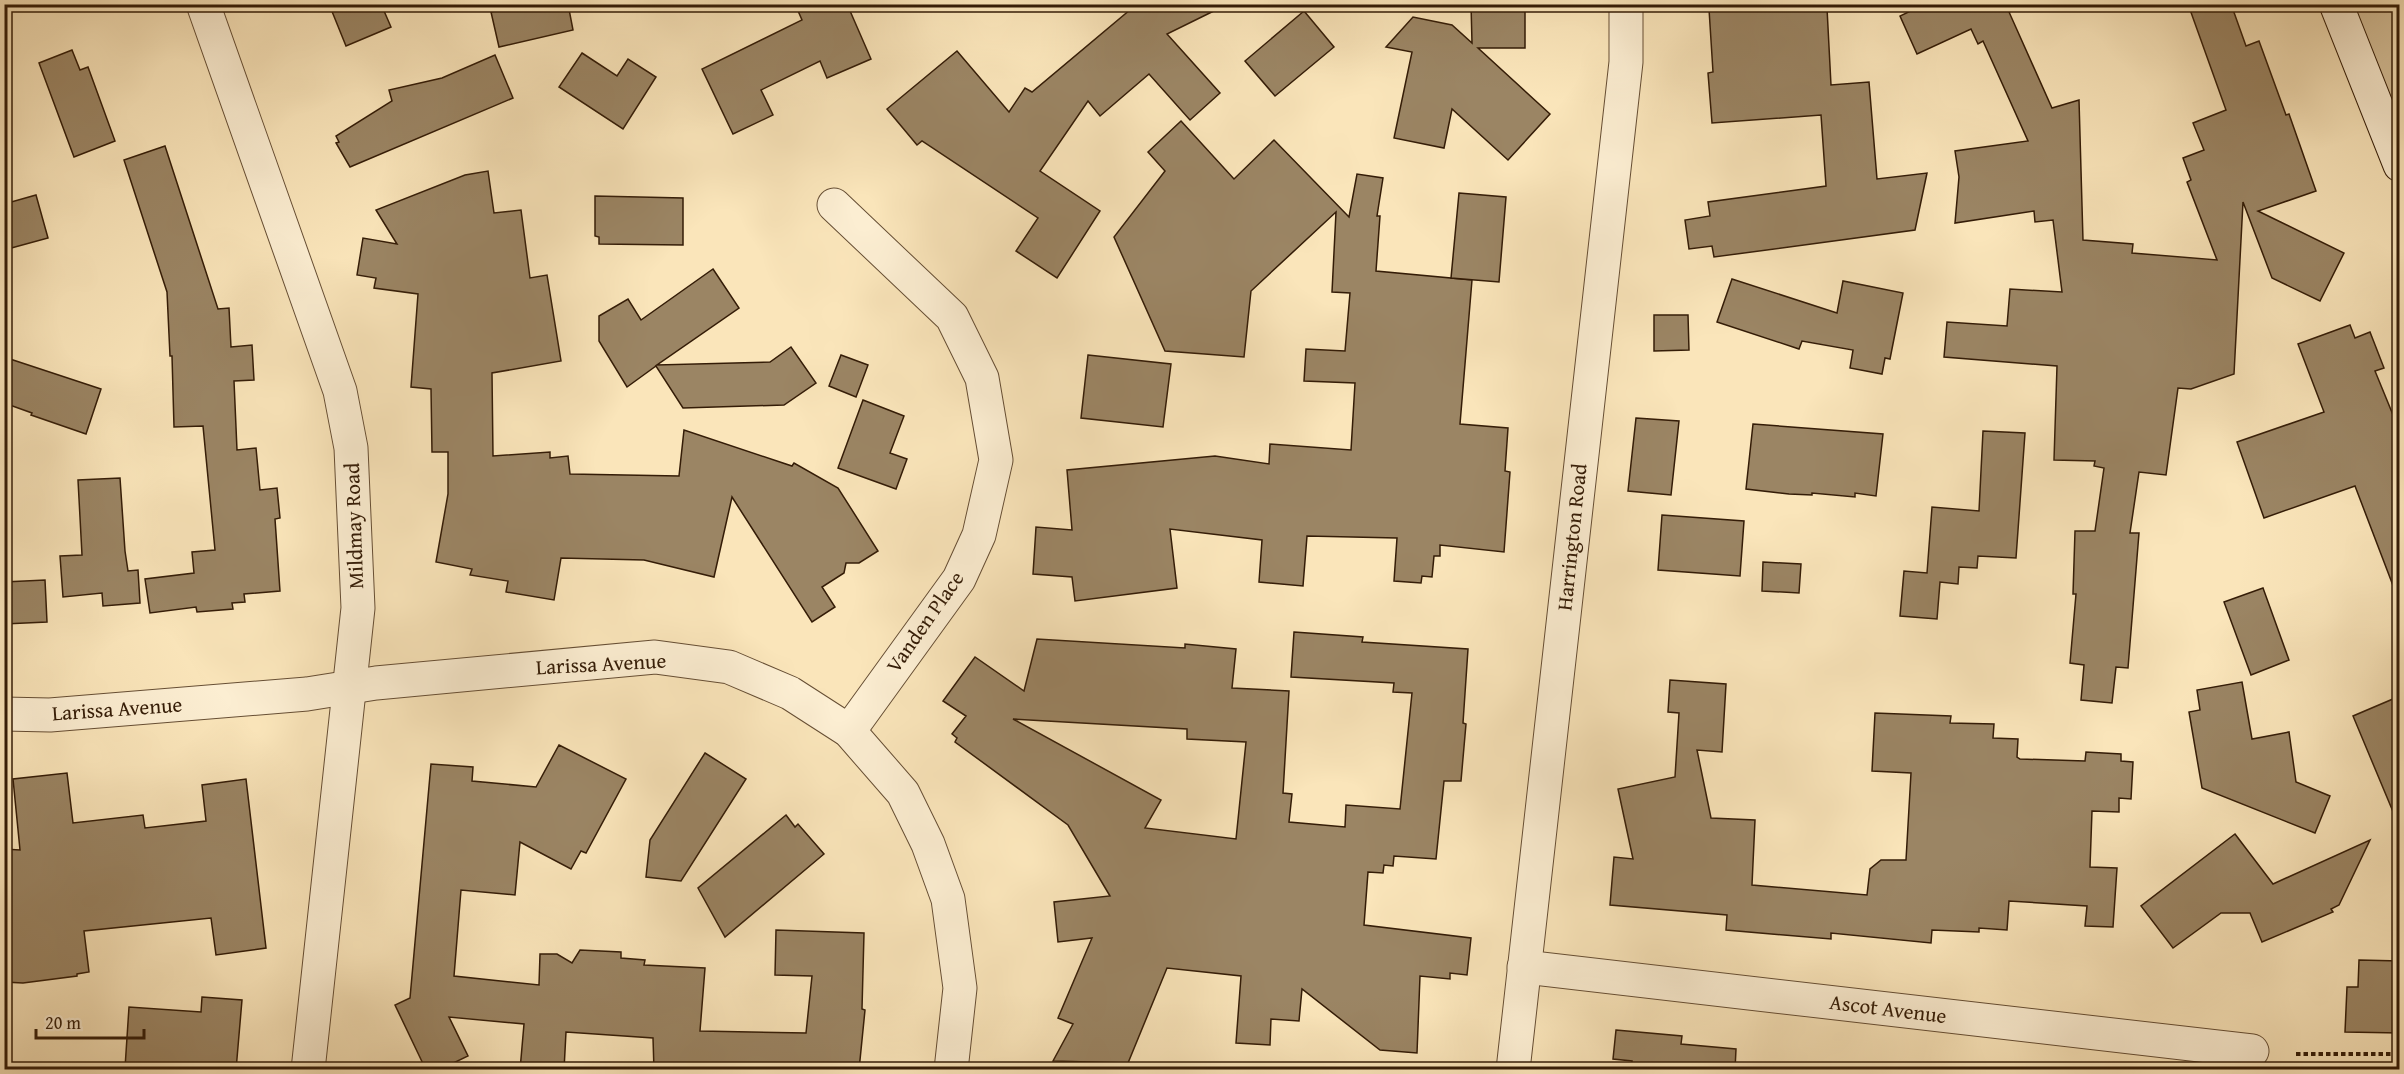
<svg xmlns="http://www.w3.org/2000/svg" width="2404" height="1074" viewBox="0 0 2404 1074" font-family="'Gentium Book Plus',serif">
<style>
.green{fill:#d8c39c;stroke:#867052;stroke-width:1.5}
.building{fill:#9b8564;stroke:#341c07;stroke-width:1.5;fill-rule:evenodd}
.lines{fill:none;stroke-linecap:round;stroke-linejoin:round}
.minor-casing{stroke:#664e34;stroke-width:35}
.secondary-casing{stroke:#341c07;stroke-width:35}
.path{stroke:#341c07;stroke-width:4;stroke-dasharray:4.5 3;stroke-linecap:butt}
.minor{stroke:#fceed2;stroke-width:33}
.secondary{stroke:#fceed2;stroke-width:33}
.labels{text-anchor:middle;stroke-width:5;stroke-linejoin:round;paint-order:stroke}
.street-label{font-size:21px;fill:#341c07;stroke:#fceed2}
</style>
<rect width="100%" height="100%" fill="#fae5ba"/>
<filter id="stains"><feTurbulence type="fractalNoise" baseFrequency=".00333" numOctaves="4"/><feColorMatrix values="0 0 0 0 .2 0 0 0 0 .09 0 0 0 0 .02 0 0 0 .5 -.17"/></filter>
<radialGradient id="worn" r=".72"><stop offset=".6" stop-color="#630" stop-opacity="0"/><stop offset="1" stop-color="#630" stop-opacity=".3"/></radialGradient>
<!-- green -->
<path class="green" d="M2350,5H2394L2400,20L2399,134Z"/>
<!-- building -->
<g class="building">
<path d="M329,4H381L391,27L346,46Z"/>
<path d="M521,4H568L573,30L499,47L491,12Z"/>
<path d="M795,4H847L871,59L827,78L820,61L761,90L773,115L733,134L702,69L802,20Z"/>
<path d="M1137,4H1228L1167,34L1220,93L1190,120L1149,74L1100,116L1088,101L1040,171L1100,211L1057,278L1016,251L1038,218L922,141L917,145L887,109L957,51L1009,112L1025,88L1032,92Z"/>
<path d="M1471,4H1525V48H1478L1550,114L1508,160L1452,109L1444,148L1394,138L1412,52L1386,47L1413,17L1452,25L1472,43Z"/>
<path d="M1721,4H1769V11L1827,8L1831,85L1869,82L1877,179L1927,173L1915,230L1714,257L1712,246L1689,249L1685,220L1710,216L1708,202L1826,186L1821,115L1712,123L1708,73L1713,72L1709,9L1722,8Z"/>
<path d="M1925,4H2027L2009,12L2052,108L2079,100L2083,240L2133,244L2132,253L2217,260L2187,182L2191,180L2183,158L2204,150L2193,123L2226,110L2188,4H2231L2246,46L2259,41L2286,115L2289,114L2316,191L2258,211L2344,253L2320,301L2272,278L2243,202L2234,374L2191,389L2178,388L2166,475L2139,472L2130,533H2139L2128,668L2116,667L2112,703L2081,700L2084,665L2070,663L2076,594H2073L2075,531H2095L2104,468L2094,466L2095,461L2054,460L2057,366L1944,357L1947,322L2007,326L2010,289L2062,292L2053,220L2035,222L2034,211L1955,223L1959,177L1955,151L2028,141L1983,41L1978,44L1971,29L1917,54L1900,16Z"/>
<path d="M1304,11L1334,47L1275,96L1245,61Z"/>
<path d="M72,50L80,70L88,67L115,141L74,157L39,63Z"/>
<path d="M582,53L617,76L628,59L656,77L623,129L559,87Z"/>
<path d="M495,55L513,98L350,167L336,143L339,142L336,136L392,101L389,90L442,78Z"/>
<path d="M1181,121L1234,179L1274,140L1349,217L1357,174L1383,178L1377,216H1380L1376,271L1472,280L1460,424L1508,428L1505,471L1510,472L1504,552L1440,545V556H1434L1432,577L1422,576L1421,583L1394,581L1397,538L1307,536L1303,586L1259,582L1262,540L1170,529L1177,588L1075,601L1072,577L1033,574L1036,527L1072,530L1067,470L1215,456L1269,464L1270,444L1351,450L1355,383L1304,381L1306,349L1345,351L1350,293L1332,292L1336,212L1251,291L1244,357L1165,351L1114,237L1165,171L1148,152Z"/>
<path d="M165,146L218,309L229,308L231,347L252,345L254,380L234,381L237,450L256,448L260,490L277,488L280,518L275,519L280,591L244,594L245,602L232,603L233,609L197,612L196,607L150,613L145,579L194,573L192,552L215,550L203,426L174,427L172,356H170L167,292L124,160Z"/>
<path d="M488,171L494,213L521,210L530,278L547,275L561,361L492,373L493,456L550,452V458L568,456L570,474L679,476L684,430L792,466L794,463L838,488L878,551L859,563H846L844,573L822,587L835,607L812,622L732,497L714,577L644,560L561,558L554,600L506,592L508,581L470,575L472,569L436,562L448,494V452H432L431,389L411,387L418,294L374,288L376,278L357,275L363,238L397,244L376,210L465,175Z"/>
<path d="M1459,193L1506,197L1499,282L1451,278Z"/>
<path d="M36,195L48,238L4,250V204Z"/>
<path d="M595,196L683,198V245L599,244V237L595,236Z"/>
<path d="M713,269L739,308L657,365L770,362L791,347L816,383L784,405L683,408L656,366L627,387L599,341V316L628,299L641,320Z"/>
<path d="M1732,279L1837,313L1843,281L1903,293L1890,359L1885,358L1882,374L1850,368L1853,350L1802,341L1799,349L1717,322Z"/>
<path d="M1654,315H1688L1689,350L1654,351Z"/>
<path d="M2350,325L2355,338L2370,332L2384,368L2375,371L2400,432V596H2397L2355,486L2264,518L2237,442L2324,412L2298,344Z"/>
<path d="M841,355L868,365L856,397L829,386Z"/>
<path d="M1088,355L1171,364L1163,427L1081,418Z"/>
<path d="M4,357L101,389L86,434L31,415L32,413L4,403Z"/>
<path d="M863,400L904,416L890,453L907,459L896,489L838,468Z"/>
<path d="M1636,418L1679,421L1671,495L1628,491Z"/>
<path d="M1753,424L1883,434L1876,496L1855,493V497L1812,493V495L1789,494L1746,489Z"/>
<path d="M1983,431L2025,433L2016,558L1978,556L1977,568L1959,567L1958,584L1940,582L1937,619L1900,616L1904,571L1927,573L1932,507L1979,511Z"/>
<path d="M120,478L125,551L128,571L138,570L140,603L103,606L102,593L63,597L60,556L82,555L78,480Z"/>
<path d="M1662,515L1744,521L1740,576L1658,570Z"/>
<path d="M1763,562L1801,564L1799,593L1762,591Z"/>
<path d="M45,580L47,622L4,624V582Z"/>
<path d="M2263,588L2289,660L2251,675L2224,602Z"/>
<path d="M1294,632L1363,637L1362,642L1468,649L1463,723L1466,724L1461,781H1444L1436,859L1394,856L1393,866L1384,865L1383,873L1368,872L1364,925L1471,938L1467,975L1450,973V979L1420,976L1417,1053L1380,1050L1302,989L1299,1021L1271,1019L1270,1045L1236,1043L1241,976L1167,968L1128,1063L1053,1061L1073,1024L1058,1018L1092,938L1058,942L1054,902L1110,896L1068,825L955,742L957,738L952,734L966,716L943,701L975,657L1024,691L1037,639L1185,648V644L1236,649L1232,688L1289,691L1283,793L1292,794L1289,822L1345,827L1346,805L1400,809L1412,693L1393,692L1394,683L1291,677ZM1013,719L1187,729V739L1246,742L1236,839L1145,828L1161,800Z"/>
<path d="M1670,680L1726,684L1722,752L1697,750L1711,818L1755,820L1752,885L1867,895L1870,869L1881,860H1906L1911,773L1872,771L1875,713L1951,716L1950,723L1994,724L1993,738L2018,739L2017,757L2020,759L2085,761L2086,752L2121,754V761L2133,762L2131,799L2119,798V812L2092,811L2090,867L2117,868L2113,927L2085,926L2087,906L2009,901L2007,930L1979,928V932L1932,930L1931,943L1831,933V939L1726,930L1727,915L1610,905L1614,857L1633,859L1618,789L1675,777L1679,713L1668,712Z"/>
<path d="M2242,682L2252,739L2289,732L2296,782L2330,796L2315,833L2202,788L2189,712L2200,710L2197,690Z"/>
<path d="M2400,696V826H2399L2353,716Z"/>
<path d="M559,745L626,779L586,853L581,851L571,869L520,842L515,895L461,890L454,976L539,985L540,954H557L572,963L580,950L621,952V958L645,960L644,965L705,968L700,1031L806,1033L812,976L775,975L776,930L864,933L862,1009L865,1010L859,1070H654L653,1038L566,1032L564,1070H520L524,1024L449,1017L468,1056L439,1070H426L395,1005L410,998L431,764L473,767L472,781L536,787Z"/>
<path d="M705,753L746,779L681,881L646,877L650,840Z"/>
<path d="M67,773L73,823L143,815L145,828L206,821L202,785L246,779L266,948L216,955L211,918L84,931L89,972L77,974V976L23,983L4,982V849L20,850L13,779Z"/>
<path d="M786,815L795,827L798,824L824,854L725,937L698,888Z"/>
<path d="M2235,834L2273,884L2370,840L2339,905L2331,909L2333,912L2262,942L2250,913H2221L2173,948L2141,906Z"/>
<path d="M2359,960L2400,961V1033L2345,1032L2347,987H2358Z"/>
<path d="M202,997L242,1000L236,1070L125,1068L129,1007L201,1012Z"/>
<path d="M1616,1030L1682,1036L1681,1044L1736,1049L1735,1070H1631L1632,1061L1613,1059Z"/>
</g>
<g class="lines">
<!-- minor casing -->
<g class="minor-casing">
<g id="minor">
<path d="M203,4L340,391L351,448L358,608L308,1070"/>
<path d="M834,205L952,317L982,378L996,460L979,535L959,579L849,731"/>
<path d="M4,714L50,715L307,694L376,683L655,657L729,667L790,693L849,731L903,793L928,844L948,899L960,988L951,1070"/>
<path d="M1524,967L2252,1051"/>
<path d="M1513,1070L1626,62V4"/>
</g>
</g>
<!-- secondary casing -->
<g class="secondary-casing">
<path id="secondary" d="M2336,4L2400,165"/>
</g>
<!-- path -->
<path class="path" d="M2296,1054H2400"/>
<!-- minor -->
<use href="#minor" class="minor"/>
<!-- secondary -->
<use href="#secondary" class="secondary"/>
</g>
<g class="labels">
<!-- street labels -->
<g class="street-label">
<text transform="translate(354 526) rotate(-92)" y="7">Mildmay Road</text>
<text transform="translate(1572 537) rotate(-84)" y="7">Harrington Road</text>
<text transform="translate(925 622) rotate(-55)" y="7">Vanden Place</text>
<text transform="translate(601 664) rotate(-3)" y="7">Larissa Avenue</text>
<text transform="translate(117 709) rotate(-4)" y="7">Larissa Avenue</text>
<text transform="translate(1888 1009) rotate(7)" y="7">Ascot Avenue</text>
</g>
</g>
<!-- margin -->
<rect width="2404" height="1074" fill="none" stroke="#fae5ba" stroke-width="24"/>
<rect x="6" y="6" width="2392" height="1062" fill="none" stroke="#341c07" stroke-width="3"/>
<rect x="12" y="12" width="2380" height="1050" fill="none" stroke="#341c07" stroke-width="1.5"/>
<!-- scale -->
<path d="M36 1029v9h108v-9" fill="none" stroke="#341c07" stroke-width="3"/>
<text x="45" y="1029" font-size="18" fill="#341c07" stroke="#fceed2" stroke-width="4.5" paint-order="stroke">20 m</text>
<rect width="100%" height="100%" filter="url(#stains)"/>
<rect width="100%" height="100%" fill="url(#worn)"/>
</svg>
